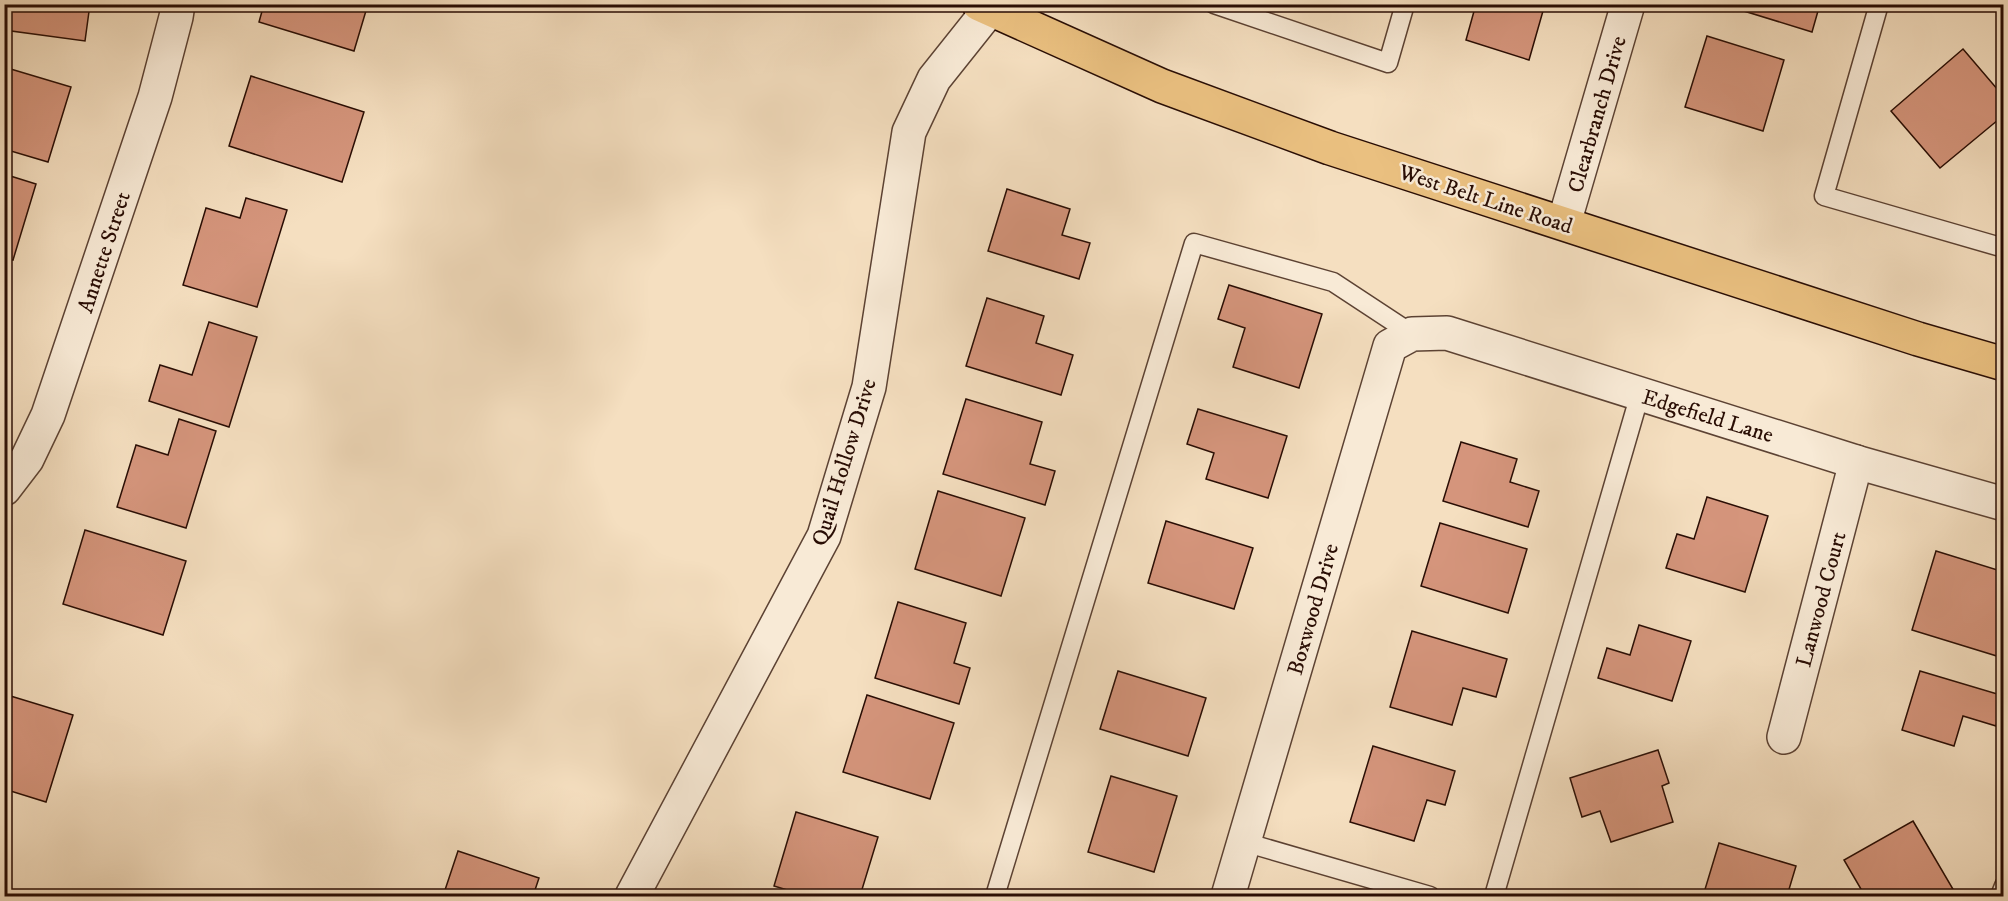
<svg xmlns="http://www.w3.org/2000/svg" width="2008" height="901" viewBox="0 0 2008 901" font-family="'IM FELL DW Pica',serif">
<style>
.building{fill:#d5957c;stroke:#290d04;stroke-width:1.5}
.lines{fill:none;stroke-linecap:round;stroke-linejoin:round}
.lane-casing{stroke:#5c4233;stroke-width:21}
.street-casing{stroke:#5c4233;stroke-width:36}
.primary-casing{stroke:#290d04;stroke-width:36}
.lane{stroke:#f8ead6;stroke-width:18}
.street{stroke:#f8ead6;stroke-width:33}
.primary{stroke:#eac080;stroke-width:33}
.labels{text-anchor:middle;stroke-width:5;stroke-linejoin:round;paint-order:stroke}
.street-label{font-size:22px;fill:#290d04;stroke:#f8ead6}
</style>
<rect width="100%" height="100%" fill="#f5dfc0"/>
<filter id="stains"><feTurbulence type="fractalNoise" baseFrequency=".00333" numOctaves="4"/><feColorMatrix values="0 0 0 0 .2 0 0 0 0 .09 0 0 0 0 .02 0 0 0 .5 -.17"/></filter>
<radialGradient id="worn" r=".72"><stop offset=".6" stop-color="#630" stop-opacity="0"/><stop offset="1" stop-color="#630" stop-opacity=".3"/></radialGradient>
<!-- building -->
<g class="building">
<path d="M4,4H90L85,41L4,30Z"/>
<path d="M264,4H368L354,51L259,22Z"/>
<path d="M1476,4H1545L1529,60L1466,40Z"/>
<path d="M1721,4H1820L1812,32Z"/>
<path d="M1707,36L1784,60L1763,131L1685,107Z"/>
<path d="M1963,49L2004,97V115L1940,168L1891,111Z"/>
<path d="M4,67L71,87L48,162L4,149Z"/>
<path d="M251,76L364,112L342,182L229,146Z"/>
<path d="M4,174L36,184L13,260L4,258Z"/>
<path d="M1007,189L1070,209L1062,235L1090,243L1079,279L988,251Z"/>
<path d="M246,198L287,210L257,307L183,285L206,208L240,218Z"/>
<path d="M1229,285L1322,314L1299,388L1233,367L1245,328L1218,319Z"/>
<path d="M987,298L1044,316L1036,343L1073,355L1061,395L966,366Z"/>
<path d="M209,322L257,337L229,427L149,401L160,365L192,375Z"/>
<path d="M966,399L1042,422L1030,464L1055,471L1045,505L943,474Z"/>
<path d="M1198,409L1287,436L1268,498L1206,479L1214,453L1187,444Z"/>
<path d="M179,419L216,431L186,528L117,507L136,445L168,455Z"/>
<path d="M1461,442L1517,459L1510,482L1539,491L1528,527L1443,501Z"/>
<path d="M938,491L1025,518L1001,596L915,569Z"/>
<path d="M1707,497L1768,516L1745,592L1666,568L1677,534L1694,539Z"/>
<path d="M1166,521L1253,548L1234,609L1148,583Z"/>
<path d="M1440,523L1527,549L1508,613L1421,586Z"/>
<path d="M85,530L186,561L163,635L63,604Z"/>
<path d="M1936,551L2004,572V645L2000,657L1912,630Z"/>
<path d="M898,602L966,623L954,663L970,668L959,704L875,678Z"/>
<path d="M1639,625L1691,641L1672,701L1598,678L1607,648L1630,655Z"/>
<path d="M1412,631L1507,659L1496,697L1463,688L1452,725L1390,707Z"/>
<path d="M1118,671L1206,698L1188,756L1100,729Z"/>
<path d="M1920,671L2004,696L1996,726L1963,716L1954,746L1902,730Z"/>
<path d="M4,694L73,715L46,802L4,789Z"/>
<path d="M867,695L954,723L930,799L843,772Z"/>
<path d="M1373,746L1455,771L1445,805L1427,800L1414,841L1350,822Z"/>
<path d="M1658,750L1669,783L1662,786L1673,822L1611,842L1600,811L1582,817L1570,778Z"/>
<path d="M1111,776L1177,796L1154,872L1088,852Z"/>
<path d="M796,812L878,837L860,896H807L774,886Z"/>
<path d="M1913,821L1957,896H1865L1844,860Z"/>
<path d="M1719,843L1796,866L1787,896H1703Z"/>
<path d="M458,851L539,878L533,896H443Z"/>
</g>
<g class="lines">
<!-- lane casing -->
<g class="lane-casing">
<g id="lane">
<path d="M1214,4L1388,63L1405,4"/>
<path d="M1879,4L1824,196L2004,248"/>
<path d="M1244,842L1430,896"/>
<path d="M995,896L1194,243L1333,282L1412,334"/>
<path d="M1494,896L1640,394"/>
<path d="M2000,896L2004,886"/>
</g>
</g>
<!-- street casing -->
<g class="street-casing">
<g id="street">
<path d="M1564,223L1628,4"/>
<path d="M4,489L27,459L48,415L155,97L176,17L178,4"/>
<path d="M1784,737L1856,462"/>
<path d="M632,896L824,536L869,387L909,132L934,79L989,10"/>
<path d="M1228,896L1390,346L1412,334L1447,333L1856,462L2004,504"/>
</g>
</g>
<!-- primary casing -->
<g class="primary-casing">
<path id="primary" d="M979,4L1162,86L1330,148L1918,339L2004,364"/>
</g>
<!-- lane -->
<use href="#lane" class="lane"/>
<!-- street -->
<use href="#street" class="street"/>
<!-- primary -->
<use href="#primary" class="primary"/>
</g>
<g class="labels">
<!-- street labels -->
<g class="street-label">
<text transform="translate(1596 114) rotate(-74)" y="8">Clearbranch Drive</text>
<text transform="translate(1486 198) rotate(18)" y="8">West Belt Line Road</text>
<text transform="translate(103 252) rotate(-72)" y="8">Annette Street</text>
<text transform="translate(1708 415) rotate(17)" y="8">Edgefield Lane</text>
<text transform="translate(843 462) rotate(-73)" y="8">Quail Hollow Drive</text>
<text transform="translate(1820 599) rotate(-75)" y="8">Lanwood Court</text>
<text transform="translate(1312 609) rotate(-74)" y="8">Boxwood Drive</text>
</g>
</g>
<!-- margin -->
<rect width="2008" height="901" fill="none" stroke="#f5dfc0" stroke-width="24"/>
<rect x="6" y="6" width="1996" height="889" fill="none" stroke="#290d04" stroke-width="3"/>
<rect x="12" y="12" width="1984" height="877" fill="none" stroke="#290d04" stroke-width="1.5"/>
<rect width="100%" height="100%" filter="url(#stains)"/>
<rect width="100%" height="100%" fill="url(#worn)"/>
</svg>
